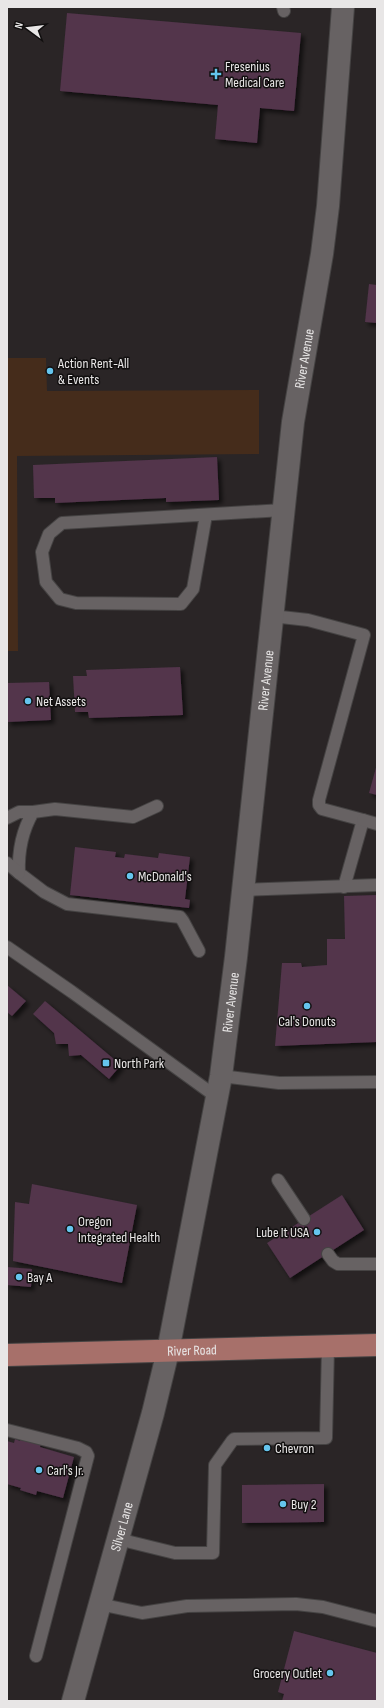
<svg xmlns="http://www.w3.org/2000/svg" width="384" height="1708" viewBox="0 0 384 1708" font-family="'Sofia Sans Condensed',sans-serif">
<style>
.green{fill:#452c1b}
.building{fill:#52344b;filter:url(#shadow)}
.lines{fill:none;stroke-linecap:round;stroke-linejoin:round}
.service-casing{stroke:#454343;stroke-width:14}
.tertiary-casing{stroke:#454343;stroke-width:24}
.primary-casing{stroke:#454343;stroke-width:24}
.service{stroke:#676263;stroke-width:12}
.tertiary{stroke:#676263;stroke-width:22}
.primary{stroke:#a7706a;stroke-width:22}
.poi-dot{fill:#65c5ee;stroke:#110f0f;stroke-width:1.5}
.labels{text-anchor:middle;stroke-width:3;stroke-linejoin:round;paint-order:stroke}
.poi-label{font-size:14px;fill:#e8e6e6;stroke:#110f0f;text-anchor:start}
.street-label{font-size:14px;fill:#e8e6e6;stroke:#110f0f}
</style>
<defs>
<filter id="shadow"><feDropShadow dx="3.5" dy="3.5" stdDeviation="2" flood-color="#0009"/></filter>
</defs>
<rect width="100%" height="100%" fill="#2a2526"/>
<!-- green -->
<path class="green" d="M7,358H46L47,391L259,390V454L17,456L18,651H7Z"/>
<!-- building -->
<g class="building">
<path d="M67,13L301,33L294,111L260,108L257,143L215,139L218,105L60,91Z"/>
<path d="M369,284L377,285V323L365,322Z"/>
<path d="M217,457L219,500L166,502V498L55,503V498H34L33,465Z"/>
<path d="M180,667L183,715L89,718L88,712H75L73,676H87L86,670Z"/>
<path d="M49,682L51,720L7,722V683Z"/>
<path d="M377,764V795L369,793Z"/>
<path d="M75,847L116,852L115,857L124,858L125,854L158,858L159,853L190,857L185,899L190,900L189,908L70,895Z"/>
<path d="M377,895V1042L275,1046L282,963H301L302,967L327,965V939H345L344,896Z"/>
<path d="M7,985L26,1001L12,1016L7,1012Z"/>
<path d="M45,1001L121,1065L109,1079L81,1055L69,1056L68,1044H56L54,1033L33,1014Z"/>
<path d="M32,1184L137,1205L122,1283L13,1261L15,1202L29,1204Z"/>
<path d="M342,1195L364,1230L290,1278L267,1243Z"/>
<path d="M7,1267L32,1269L31,1287L7,1285Z"/>
<path d="M21,1437L41,1443L40,1447L74,1457L63,1498L37,1491L36,1495L20,1490L21,1488L7,1484V1441L14,1443L15,1439L20,1441Z"/>
<path d="M324,1484V1522L242,1523V1485Z"/>
<path d="M294,1631L377,1653V1701H282L284,1694L278,1692Z"/>
</g>
<g class="lines">
<!-- service casing -->
<g class="service-casing">
<g id="service">
<path d="M283,7L284,11"/>
<path d="M206,515L193,589L181,604L76,603L60,599L46,582L42,552L49,534L62,523C136,518 209,515 283,510"/>
<path d="M272,616L308,620L364,635L319,800V805L322,809L363,820L344,887"/>
<path d="M157,806L133,817L55,809L33,812C22,831 18,851 19,873L44,892L67,904L180,917L183,921L199,951"/>
<path d="M7,818L19,812H33"/>
<path d="M363,820L377,824"/>
<path d="M7,863L19,873"/>
<path d="M243,890L377,885"/>
<path d="M7,947L72,992L218,1098"/>
<path d="M221,1076L279,1083L377,1082"/>
<path d="M278,1180L304,1219"/>
<path d="M328,1254L333,1261L338,1264H377"/>
<path d="M7,1430L78,1448L86,1452L88,1456L36,1656"/>
<path d="M118,1539L175,1553H213L215,1465L232,1441L234,1439L326,1438L328,1347"/>
<path d="M99,1604L142,1613L187,1606L296,1604L323,1607L377,1621"/>
</g>
</g>
<!-- tertiary casing -->
<g class="tertiary-casing">
<g id="tertiary">
<path id="s1" d="M73,1701L153,1413L168,1351L221,1076L236,957L293,422L322,254L328,206L343,7"/>
</g>
</g>
<!-- primary casing -->
<g class="primary-casing">
<g id="primary">
<path id="s2" d="M7,1355L377,1345"/>
</g>
</g>
<!-- service -->
<use href="#service" class="service"/>
<!-- tertiary -->
<use href="#tertiary" class="tertiary"/>
<!-- primary -->
<use href="#primary" class="primary"/>
</g>
<!-- markers -->
<g class="poi-dot">
<path d="M214 68h4v4h4v4h-4v4h-4v-4h-4v-4h4z"/>
<circle cx="50" cy="371" r="4"/>
<circle cx="28" cy="701" r="4"/>
<circle cx="130" cy="876" r="4"/>
<circle cx="307" cy="1006" r="4"/>
<rect x="102" y="1059" width="8" height="8" rx="2"/>
<circle cx="70" cy="1229" r="4"/>
<circle cx="317" cy="1232" r="4"/>
<circle cx="19" cy="1277" r="4"/>
<circle cx="267" cy="1448" r="4"/>
<circle cx="39" cy="1470" r="4"/>
<circle cx="283" cy="1504" r="4"/>
<circle cx="330" cy="1673" r="4"/>
</g>
<g class="labels">
<!-- poi labels -->
<g class="poi-label">
<text x="225" y="71">Fresenius<tspan x="225" dy="16">Medical Care</tspan></text>
<text x="58" y="368">Action Rent-All<tspan x="58" dy="16">&amp; Events</tspan></text>
<text x="36" y="706">Net Assets</text>
<text x="138" y="881">McDonald's</text>
<text x="307" y="1026" text-anchor="middle">Cal's Donuts</text>
<text x="114" y="1068">North Park</text>
<text x="78" y="1226">Oregon<tspan x="78" dy="16">Integrated Health</tspan></text>
<text x="309" y="1237" text-anchor="end">Lube It USA</text>
<text x="27" y="1282">Bay A</text>
<text x="275" y="1453">Chevron</text>
<text x="47" y="1475">Carl's Jr.</text>
<text x="291" y="1509">Buy 2</text>
<text x="322" y="1678" text-anchor="end">Grocery Outlet</text>
</g>
<!-- street labels -->
<g class="street-label">
<text dy="5" stroke="none"><textPath href="#s1" startOffset="1365">River Avenue</textPath></text>
<text dy="5" stroke="none"><textPath href="#s1" startOffset="1041">River Avenue</textPath></text>
<text dy="5" stroke="none"><textPath href="#s1" startOffset="717">River Avenue</textPath></text>
<text dy="5" stroke="none"><textPath href="#s2" startOffset="185">River Road</textPath></text>
<text dy="5" stroke="none"><textPath href="#s1" startOffset="181">Silver Lane</textPath></text>
</g>
</g>
<!-- border -->
<rect width="384" height="1708" fill="none" stroke="#e8e6e6" stroke-width="16"/>
<!-- north arrow -->
<g transform="translate(28 28) rotate(285)" stroke="#110f0f" stroke-width="3" paint-order="stroke">
<path d="M0-3L7 15L0 10L-7 15Z" fill="#e8e6e6"/>
<text y="-6" font-size="11" font-weight="bold" text-anchor="middle" fill="#e8e6e6">N</text>
</g>
</svg>
